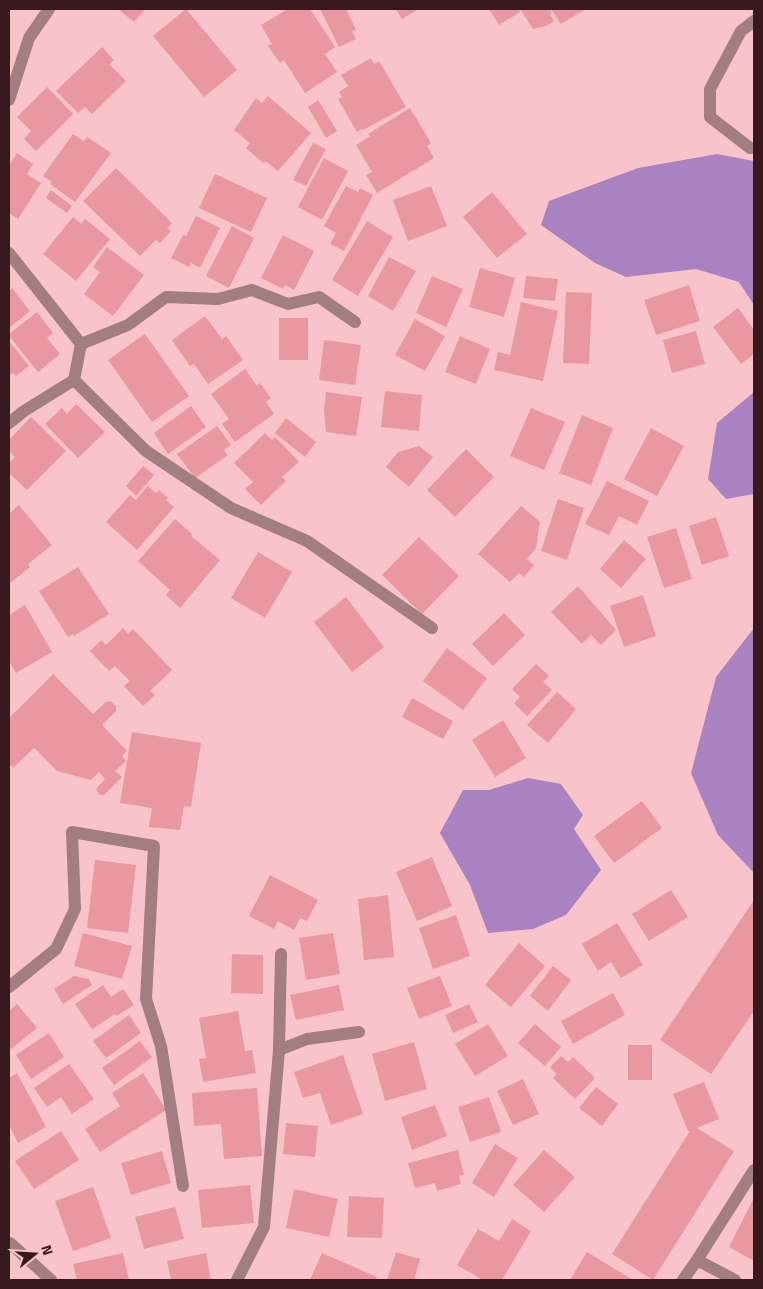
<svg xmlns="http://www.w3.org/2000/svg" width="763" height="1289" viewBox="0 0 763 1289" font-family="'Titillium Web',sans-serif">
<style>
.forest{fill:#a982c1}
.building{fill:#e997a1}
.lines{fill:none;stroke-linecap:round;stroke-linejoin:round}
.service{stroke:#a27e81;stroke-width:12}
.minor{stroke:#a27e81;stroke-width:12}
</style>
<rect width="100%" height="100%" fill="#f8c4c9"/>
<!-- forest -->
<g class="forest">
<path d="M717,154L754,161V305L739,282L696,269L626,277L595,263L541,225L549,201L638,168Z"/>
<path d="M754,392V494L726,499L708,479L717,423Z"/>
<path d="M754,628V873L718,835L691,773L716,677Z"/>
<path d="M528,778L561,784L583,815L574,829L601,870L566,915L533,929L488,933L470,885L440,833L463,790H489Z"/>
</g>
<!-- building -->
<g class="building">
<path d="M118,9H145L134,22Z"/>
<path d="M186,9L237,70L204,97L153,36Z"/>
<path d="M288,9H310L335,47L325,54L337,72L305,93L284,60L280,63L268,46L272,44L261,25Z"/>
<path d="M320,9H346L356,30L352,31L356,39L339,47Z"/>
<path d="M396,9H418L402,19Z"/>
<path d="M489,9H519L520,12L499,25Z"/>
<path d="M520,9H549L552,13L550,15L554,21L546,26L533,29Z"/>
<path d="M551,9H586L561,24Z"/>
<path d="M102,47L114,60L109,64L126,81L92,114L85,107L78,113L56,91Z"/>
<path d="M371,58L374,64L379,61L406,107L363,130L362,129L357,132L338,99L342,97L339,92L348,86L341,75Z"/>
<path d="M47,87L73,114L36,151L24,139L31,131L17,117Z"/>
<path d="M268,96L311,133L278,171L265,161L263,163L246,148L250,143L234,130L256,98L262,103Z"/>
<path d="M318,100L337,131L326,138L308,107Z"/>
<path d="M410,108L431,143L427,146L434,158L377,193L366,175L372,172L356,145L370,136L368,134Z"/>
<path d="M73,134L84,141L87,137L111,153L75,202L50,184L52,182L43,176Z"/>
<path d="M313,143L326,149L306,186L293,180Z"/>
<path d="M17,153L33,164L27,174L41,183L18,219L9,213V166Z"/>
<path d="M324,158L348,171L322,220L298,207Z"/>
<path d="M116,168L172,223L167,228L171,231L160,243L156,240L140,256L83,201Z"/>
<path d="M215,174L267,198L251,232L199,208Z"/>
<path d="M346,186L358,192L360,188L373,195L344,251L330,244L336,233L324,226Z"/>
<path d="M431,186L447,226L408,241L393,200Z"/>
<path d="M51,190L72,206L67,213L46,198Z"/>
<path d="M492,192L527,234L497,258L463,217Z"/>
<path d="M196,216L220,228L200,268L191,263L189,267L171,258L183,235L186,236Z"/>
<path d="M73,217L81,224L85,219L110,239L76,281L43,254Z"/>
<path d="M367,221L393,237L358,296L332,280Z"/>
<path d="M232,226L254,238L229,288L206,276Z"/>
<path d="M283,235L314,251L294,290L285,285L283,289L261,278Z"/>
<path d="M107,247L144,275L113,316L84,294L100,272L93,267Z"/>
<path d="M389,257L416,271L393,311L368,296Z"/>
<path d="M480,268L515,278L504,317L469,307Z"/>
<path d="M432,276L463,289L446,327L416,313Z"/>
<path d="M526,276L558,279L555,301L523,298Z"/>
<path d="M689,285L700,321L656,335L644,300Z"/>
<path d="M12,288L30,311L9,328V291Z"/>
<path d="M566,292L592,293L589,364L563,363Z"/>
<path d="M521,302L558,311L543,381L494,370L498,352L510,355Z"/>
<path d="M738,308L754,330V354L741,364L713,327Z"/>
<path d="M37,312L53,333L47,338L60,354L38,372L9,336V334Z"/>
<path d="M205,316L222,339L226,336L243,360L208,384L194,364L190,366L172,340Z"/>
<rect x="279" y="318" width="29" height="42"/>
<path d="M415,319L445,336L425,371L395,355Z"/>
<path d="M696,331L705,364L672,373L663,340Z"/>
<path d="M145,334L189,396L152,422L108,360Z"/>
<path d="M460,336L490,349L476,384L445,372Z"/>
<path d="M324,340L361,345L355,385L319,380Z"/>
<path d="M9,341L29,366L16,376L13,373L9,376Z"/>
<path d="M245,369L257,386L260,383L271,398L266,402L274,414L235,442L222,424L229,419L211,394Z"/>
<path d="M385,391L422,395L419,431L381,427Z"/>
<path d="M326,392L362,397L356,436L326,432L324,410Z"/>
<path d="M76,404L105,432L78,458L45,424L62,408L67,414Z"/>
<path d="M191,406L206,427L168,454L154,433Z"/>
<path d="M531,408L565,422L544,470L510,456Z"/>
<path d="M582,415L613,428L591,485L559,473Z"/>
<path d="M31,417L66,451L27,490L9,473V463L15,457L9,451V440Z"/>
<path d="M286,418L316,442L305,457L275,433Z"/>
<path d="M217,426L231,445L224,450L228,455L195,478L177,454Z"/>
<path d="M651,428L684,446L657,496L624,479Z"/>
<path d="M265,433L272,440L275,437L299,462L282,477L286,481L261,505L245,489L253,482L234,463Z"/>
<path d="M419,446L433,457L409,487L386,467L398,452Z"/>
<path d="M466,449L494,477L455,517L427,490Z"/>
<path d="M143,466L154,475L136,496L126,486Z"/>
<path d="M607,481L649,501L637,525L619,516L609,535L585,524Z"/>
<path d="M148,486L156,493L159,490L168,498L166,500L174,507L137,550L106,522L130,495L136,500Z"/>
<path d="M558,499L584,508L567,560L541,551Z"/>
<path d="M19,505L52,545L28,564L30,567L9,584V514Z"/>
<path d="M521,506L540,522L536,548L527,559L534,565L524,577L519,573L510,582L478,554Z"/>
<path d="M716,517L729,556L702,565L689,526Z"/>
<path d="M175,519L192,534L191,536L220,560L180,608L166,595L170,590L138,561Z"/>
<path d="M676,528L692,579L664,588L647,537Z"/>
<path d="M419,537L459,576L422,614L382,575Z"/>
<path d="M624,540L646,559L621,588L600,569Z"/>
<path d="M258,552L292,572L265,618L231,598Z"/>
<path d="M78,567L109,614L74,636L73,634L68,637L39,591Z"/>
<path d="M578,586L616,630L601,645L591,635L582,644L551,612Z"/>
<path d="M643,595L656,636L624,647L610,606Z"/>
<path d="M346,597L384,647L352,672L314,622Z"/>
<path d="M25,605L52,652L16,673L9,661V615Z"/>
<path d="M504,613L525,635L493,666L472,644Z"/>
<path d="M123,628L128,634L133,629L172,670L150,691L155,695L143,706L124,686L130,681L115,666L109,671L90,651L101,640L106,645Z"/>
<path d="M447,648L487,678L463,710L423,681Z"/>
<path d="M536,664L549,676L543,682L552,690L527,716L514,703L520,697L512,689Z"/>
<path d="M53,674L93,714L106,702L110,701L116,706V711L102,725L127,751L122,756L126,761L115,771L122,777L104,795H100L96,789L105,779L99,772L91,780L57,771L34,748L13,768L9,763V718Z"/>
<path d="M557,692L576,709L548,743L527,725Z"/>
<path d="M412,698L453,721L443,739L402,717Z"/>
<path d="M503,720L526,758L495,777L472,740Z"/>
<path d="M132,732L201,743L191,807L184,806L180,830L149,827L152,808L120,803Z"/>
<path d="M642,801L662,828L614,863L594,836Z"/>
<path d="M432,857L452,906L417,921L396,872Z"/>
<path d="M95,860L136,865L128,933L87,928Z"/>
<path d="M270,875L318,900L307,921L300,918L294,930L278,921L274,929L249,916Z"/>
<path d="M671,890L688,917L649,941L632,914Z"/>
<path d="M388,895L394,957L364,960L358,899Z"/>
<path d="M754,900V1011L711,1074L660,1040Z"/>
<path d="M456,915L470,956L433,969L419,928Z"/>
<path d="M617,923L643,965L621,978L611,962L598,971L582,944Z"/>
<path d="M83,933L132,946L122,979L74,966Z"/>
<path d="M333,933L340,974L306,980L299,938Z"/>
<path d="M519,943L545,966L511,1007L485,985Z"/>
<path d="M232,954L263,955V994L231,993Z"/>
<path d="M553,966L571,980L548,1011L530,996Z"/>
<path d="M74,976L89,979L92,985L63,1004L54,989Z"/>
<path d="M440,976L452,1006L419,1019L407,988Z"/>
<path d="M103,985L111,997L123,989L134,1005L116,1016L115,1014L92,1029L75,1004Z"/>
<path d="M339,985L344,1010L296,1020L290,995Z"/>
<path d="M613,993L625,1015L573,1044L561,1021Z"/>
<path d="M17,1004L37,1028L11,1049L9,1046V1011Z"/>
<path d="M469,1004L478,1022L453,1033L445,1015Z"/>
<path d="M238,1011L245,1051L252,1050L256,1073L203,1082L199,1059L206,1058L199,1018Z"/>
<path d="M129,1015L141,1033L106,1058L93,1041Z"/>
<path d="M488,1024L508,1056L475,1076L455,1044Z"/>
<path d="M535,1024L561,1047L545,1066L518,1043Z"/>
<path d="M49,1033L64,1057L31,1079L16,1055Z"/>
<path d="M140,1041L152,1057L114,1085L102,1068Z"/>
<path d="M414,1042L427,1089L385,1101L372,1054Z"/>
<rect x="628" y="1045" width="24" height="35"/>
<path d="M343,1055L363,1114L331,1125L320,1093L303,1098L294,1072Z"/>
<path d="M561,1056L568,1062L573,1057L595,1078L575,1099L553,1078L557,1074L550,1067Z"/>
<path d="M69,1064L94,1099L72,1114L61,1097L47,1107L34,1088Z"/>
<path d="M17,1073L46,1127L18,1143L9,1125V1078Z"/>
<path d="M143,1073L166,1110L100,1152L85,1129L120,1106L112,1093Z"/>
<path d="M523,1079L539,1114L513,1125L497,1091Z"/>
<path d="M704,1082L719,1119L697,1128L734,1151L653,1280L612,1254L690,1131H688L673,1094Z"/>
<path d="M596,1087L618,1104L602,1126L579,1108Z"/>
<path d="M257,1088L262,1156L224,1159L221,1124L194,1126L192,1093Z"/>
<path d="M489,1097L501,1132L470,1142L458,1107Z"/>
<path d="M435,1105L447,1136L412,1150L401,1117Z"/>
<path d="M286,1123L318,1126L315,1157L283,1154Z"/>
<path d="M61,1131L79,1160L34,1189L15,1161Z"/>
<path d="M495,1144L518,1158L494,1197L472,1183Z"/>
<path d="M458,1150L464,1175L459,1176L461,1184L437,1191L435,1183L415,1188L408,1163Z"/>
<path d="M544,1150L575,1177L544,1212L513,1185Z"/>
<path d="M162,1151L171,1183L131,1195L121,1163Z"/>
<path d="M250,1185L254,1223L202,1228L198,1190Z"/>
<path d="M93,1187L111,1238L73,1251L55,1201Z"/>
<path d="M294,1189L338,1199L329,1237L286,1228Z"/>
<path d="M349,1196L384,1198L382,1238L347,1237Z"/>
<path d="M754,1198V1261L729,1247Z"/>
<path d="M175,1207L184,1239L144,1249L135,1217Z"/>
<path d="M512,1219L531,1231L502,1280H483L457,1265L478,1229L499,1241Z"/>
<path d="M396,1252L420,1259L414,1280H387Z"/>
<path d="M587,1252L633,1280H570Z"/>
<path d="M123,1253L129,1280H77L73,1264Z"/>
<path d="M206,1253L211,1280H171L167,1261Z"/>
<path d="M322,1253L377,1277L375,1280H310Z"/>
</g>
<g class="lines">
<!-- service -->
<path class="service" d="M754,21L741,31L710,89V117L750,148H754"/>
<!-- minor -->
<g class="minor">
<path d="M9,100L29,38L49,9"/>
<path d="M9,253L81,344L74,380L24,411L9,423"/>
<path d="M81,344L128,325L166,297L218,299L252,290L288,304L319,297L355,322"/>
<path d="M74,380L146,451L231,508L307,541L432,628"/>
<path d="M9,987L56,949L75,909L72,832L154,846L146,999L161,1046L183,1186"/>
<path d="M279,1050L307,1039L359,1032"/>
<path d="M10,1243L51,1280"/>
<path d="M697,1260L735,1280"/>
<path d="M237,1280L264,1227L279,1050L281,954"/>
<path d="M683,1280L697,1260L754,1170"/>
</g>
</g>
<!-- border -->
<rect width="763" height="1289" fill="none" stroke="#38191e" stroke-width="20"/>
<!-- north arrow -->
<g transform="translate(35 1254) rotate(72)" stroke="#f8c4c9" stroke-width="4" paint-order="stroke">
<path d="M0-4L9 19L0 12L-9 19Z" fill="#38191e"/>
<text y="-8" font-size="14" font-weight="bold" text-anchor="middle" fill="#38191e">N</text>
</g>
</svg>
